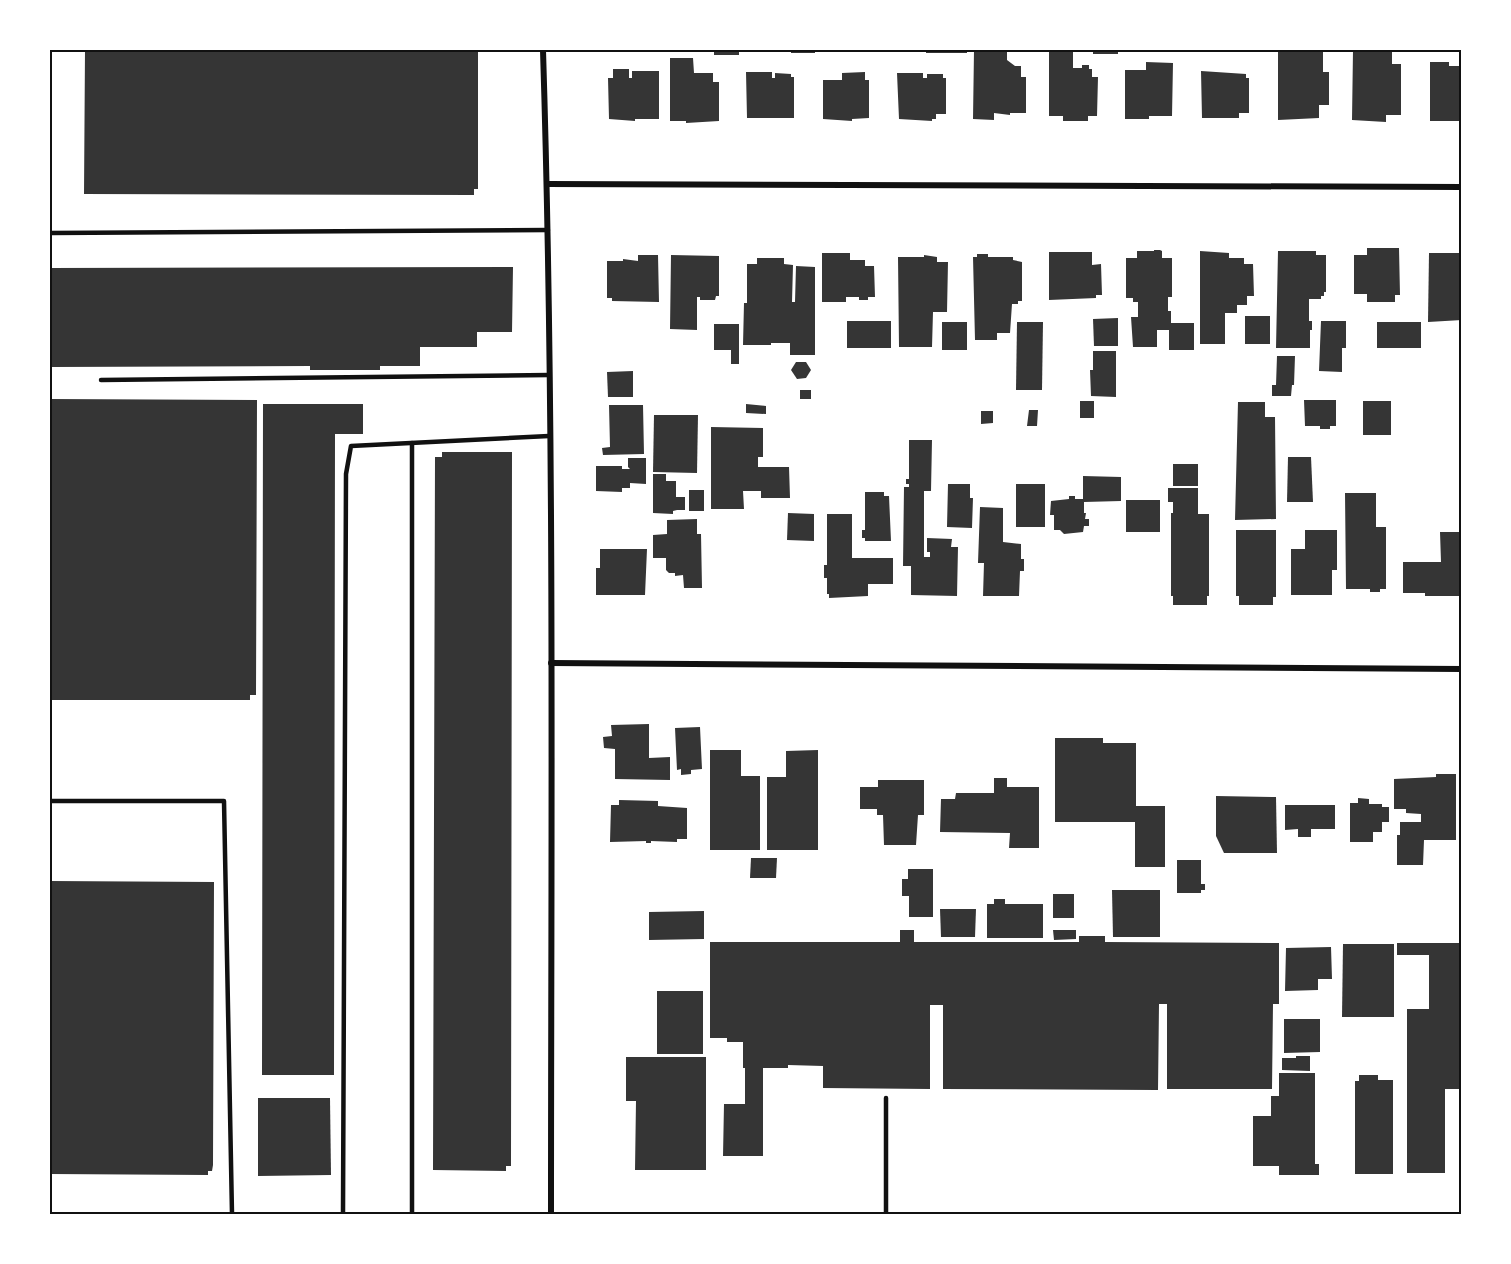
<svg xmlns="http://www.w3.org/2000/svg" width="1511" height="1264" viewBox="0 0 1511 1264" font-family="Inter,sans-serif">
<style>
.building{fill:#353535}
.lines{fill:none;stroke-linecap:round;stroke-linejoin:round}
.service{stroke:#111;stroke-width:4.5}
.minor{stroke:#111;stroke-width:6}
.neatline{fill:none;stroke:#111;stroke-width:2}
</style>
<rect width="100%" height="100%" fill="#fff"/>
<!-- building -->
<g class="building">
<path d="M85,50H478V189H474V195L84,194Z"/>
<rect x="714" y="50" width="25" height="5"/>
<rect x="791" y="50" width="24" height="3"/>
<rect x="926" y="50" width="41" height="3"/>
<path d="M974,50H1007V60L1015,66H1021V77H1026V113H1010V115L994,113V120L973,119Z"/>
<path d="M1049,50H1073V68H1082V65H1089V69H1092V77H1098L1097,116H1088V121H1063V116H1049Z"/>
<rect x="1093" y="50" width="25" height="4"/>
<path d="M1278,50H1346V52H1323V72H1329V105H1319V118L1278,120Z"/>
<path d="M1353,50H1392V64H1401V115H1386V122L1352,120Z"/>
<path d="M670,58H693L694,73H713V82H719V121L686,123V121H670Z"/>
<path d="M1146,62L1173,63L1172,116H1149V119H1125V70H1146Z"/>
<path d="M1430,62H1449V66H1462V121H1430Z"/>
<path d="M613,69H629V78H632V71H659V119H635V121L609,119L608,78H613Z"/>
<path d="M1201,71L1246,74V78H1249V113H1239V118H1202Z"/>
<path d="M746,72H772V78H775V73L791,74V77H794V118H747Z"/>
<path d="M865,72V80H869V118L852,119V121L823,119V80H842V73Z"/>
<path d="M897,73H923V78H927V74H943V78H946V114H936V119H932V121L899,119Z"/>
<path d="M1367,248H1399L1400,295H1395V302H1367V294H1354V255H1367Z"/>
<path d="M1154,250H1160L1162,251V258H1172V297H1168V311H1171V323H1194V350H1169V330H1157V347H1133L1131,317H1138V302H1133V298H1126V258H1137V251H1154Z"/>
<path d="M1200,251L1229,253V258H1244V264H1253L1254,296H1247V305H1237V313H1225V344H1200Z"/>
<path d="M1278,251H1316V255H1326V292H1324V296H1321V299H1309V321H1312V330H1310V348H1276Z"/>
<path d="M1049,252H1092V265L1101,264L1102,295H1096V298L1049,300Z"/>
<path d="M822,253H850V260H865V266H874L875,297H868V300H859V297H846V302H822Z"/>
<path d="M1429,253H1462V320L1428,322Z"/>
<path d="M977,254H988V257H1013V260L1022,262V301H1018V304H1012L1010,333H997V340H975L973,257H977Z"/>
<path d="M638,255H658L659,302L612,301V298H607V261H623V259L638,261Z"/>
<path d="M671,255L719,256V296H716L715,300H700V297H697V330L670,329Z"/>
<path d="M924,255L937,257V262H948L947,312H933L932,347H899L898,257H924Z"/>
<path d="M757,258H784V264L793,265L792,302H795L796,266L815,267V355H790V343H771V345H743L744,303H747V264H757Z"/>
<path d="M513,267L512,332H477V347H420V366H380V370H310V366L50,367V268Z"/>
<rect x="1245" y="316" width="25" height="28"/>
<path d="M1118,318V346H1094L1093,319Z"/>
<rect x="847" y="321" width="44" height="27"/>
<path d="M1321,321H1346V348H1342V372L1319,371Z"/>
<rect x="942" y="322" width="25" height="28"/>
<path d="M1017,322H1043L1042,390H1016Z"/>
<rect x="1377" y="322" width="44" height="26"/>
<path d="M714,324H739V364H731V350H714Z"/>
<path d="M1093,351H1116V397L1091,396L1090,370H1093Z"/>
<path d="M1277,356H1295L1294,385H1292L1291,396H1272V385H1276Z"/>
<path d="M796,362H806L811,370L806,378L797,379L791,370Z"/>
<path d="M633,371V397H608L607,372Z"/>
<rect x="800" y="390" width="11" height="9"/>
<path d="M50,399L257,400L256,695H250V700H50Z"/>
<path d="M1304,400H1336V426H1330V429H1320V426H1305Z"/>
<rect x="1080" y="401" width="14" height="17"/>
<rect x="1363" y="401" width="28" height="34"/>
<path d="M1238,402H1265V417H1275L1276,519L1235,520Z"/>
<path d="M263,404H363V434H335L334,1075H262Z"/>
<path d="M746,404L766,406V414L746,413Z"/>
<path d="M609,405H643L644,454L603,455L602,448L610,447Z"/>
<path d="M1029,410H1038L1037,426H1027Z"/>
<path d="M981,411H993V423L981,424Z"/>
<path d="M654,415H698L697,473L653,472Z"/>
<path d="M711,427L763,428V457H758V467H789L790,498H761V491H743L744,509H711Z"/>
<path d="M909,440H932L931,491H924V557H930V552H927V538L952,539L951,547H958L957,596L911,595V566H903L904,487H909V484H906V479H909Z"/>
<path d="M442,452H512L511,1166H506V1171L433,1170L435,457H442Z"/>
<path d="M1288,457H1311L1313,502H1287Z"/>
<path d="M628,458H646V484L630,483V488H622V492L596,491V466H622V469H630L628,467Z"/>
<rect x="1173" y="464" width="25" height="22"/>
<path d="M653,474H666V481H676V497H685V510H677L673,511V514L653,513Z"/>
<path d="M1083,476L1121,477V501L1084,502V513H1086L1085,519H1089V526H1084L1083,532L1064,534L1060,530H1054V515H1050L1051,501L1069,499V496H1075V499H1083Z"/>
<path d="M948,484H970V498H973L972,528L947,527Z"/>
<rect x="1016" y="484" width="29" height="43"/>
<path d="M1168,488H1198V514H1209V596H1207V605H1173V596H1171V513H1173V502H1168Z"/>
<rect x="689" y="490" width="15" height="21"/>
<path d="M865,492H884V496H889L891,541H865V538H862V530H865Z"/>
<path d="M1345,493H1376V527H1386V589H1380V592H1370V589H1346Z"/>
<rect x="1126" y="500" width="34" height="32"/>
<path d="M980,507L1003,508V542L1021,544V559H1024V571H1020L1019,596H983L984,563H978Z"/>
<path d="M788,513L814,514V541L787,540Z"/>
<path d="M827,514H852V558H893V584H868V596L829,598V594H827V578H824V565H827Z"/>
<path d="M697,519V534H701L702,588H684L683,575L675,576V573H669L666,570V558H653V535L667,534V520Z"/>
<path d="M1236,530H1276V597H1273V605H1239V596H1236Z"/>
<path d="M1305,530H1337V570H1332V595H1291V549H1305Z"/>
<path d="M1440,532H1462V596H1425V593H1403V562H1441Z"/>
<path d="M600,549H647L645,595H596V568H600Z"/>
<path d="M649,724V758L670,757V780L615,779V749L604,748L603,737L612,736L611,725Z"/>
<path d="M700,727L702,769L691,770V774L681,775V769L677,770L675,728Z"/>
<path d="M1055,738H1103V743H1136V806H1165V867H1135V822H1055Z"/>
<path d="M710,750H741V776H760V850H710Z"/>
<path d="M818,750V850H767V777H786V751Z"/>
<path d="M1436,774H1456V840H1424L1423,865H1397V835H1400V822H1421V814L1406,813V809H1394V779L1436,777Z"/>
<path d="M994,778H1007V787H1039V848H1009L1010,833L940,832L941,799H955L956,793H994Z"/>
<path d="M878,780H924V815H918L916,845H884L883,815H877V809H860V787H878Z"/>
<path d="M1216,796L1276,797L1277,853H1224L1216,836Z"/>
<path d="M1358,798L1369,799V804H1382V807H1389V822H1382V832H1373V842H1350V803H1358Z"/>
<path d="M619,800L658,801V806L687,808V839H677V842L651,841V843H646V841L610,842L611,805H619Z"/>
<path d="M1285,805H1335V829H1311V837H1298V829L1285,830Z"/>
<path d="M751,858H777L776,878H750Z"/>
<path d="M1177,860H1201V884H1205V890H1201V893H1177Z"/>
<path d="M908,869H933V917H909V896H902V879H908Z"/>
<path d="M50,881L214,882L213,1165L212,1171H208V1175L50,1174Z"/>
<path d="M1112,890H1160V937H1113Z"/>
<rect x="1053" y="894" width="21" height="24"/>
<path d="M994,899H1005V904H1043V938H987V904H994Z"/>
<path d="M940,909H976L975,937H941Z"/>
<path d="M704,911V939L649,940V912Z"/>
<path d="M900,930H914V942H1079V936H1105V942L1279,943V1004H1273L1272,1089H1167V1004H1159L1158,1090L943,1089V1005H930V1089L823,1088V1066L788,1065V1068H763V1156H723L724,1104H745V1068H743V1042H727V1038H710V942H900Z"/>
<path d="M1053,930H1076V939L1054,940Z"/>
<path d="M1397,943H1462V1089H1445V1173H1407V1009H1429V955H1397Z"/>
<path d="M1343,944H1394V1017H1342Z"/>
<path d="M1331,947L1332,979H1318V990L1285,991L1286,948Z"/>
<rect x="657" y="991" width="46" height="63"/>
<path d="M1284,1019H1320V1052L1284,1053Z"/>
<path d="M1296,1056H1310V1071L1282,1070V1058H1296Z"/>
<path d="M626,1057H706V1170H635L636,1101H626Z"/>
<path d="M1279,1073H1315V1164H1319V1175H1279V1166H1253V1116H1271V1096H1279Z"/>
<path d="M1359,1075H1378V1080H1393V1174H1355V1081H1359Z"/>
<path d="M258,1098H330L331,1175L258,1176Z"/>
</g>
<g class="lines">
<!-- service -->
<g class="service">
<path d="M50,233L548,230"/>
<path d="M101,380L549,375"/>
<path d="M412,443V1214"/>
<path d="M50,801H224L232,1214"/>
<path d="M886,1098V1214"/>
<path d="M343,1214L346,474L351,446L549,436"/>
</g>
<!-- minor -->
<g class="minor">
<path d="M543,50C555,438 551,826 551,1214"/>
<path d="M547,184L1462,187"/>
<path d="M551,663L1462,669"/>
</g>
</g>
<!-- border -->
<rect width="1511" height="1264" fill="none" stroke="#ffffff" stroke-width="102"/>
<rect x="51" y="51" width="1409" height="1162" class="neatline"/>
</svg>
